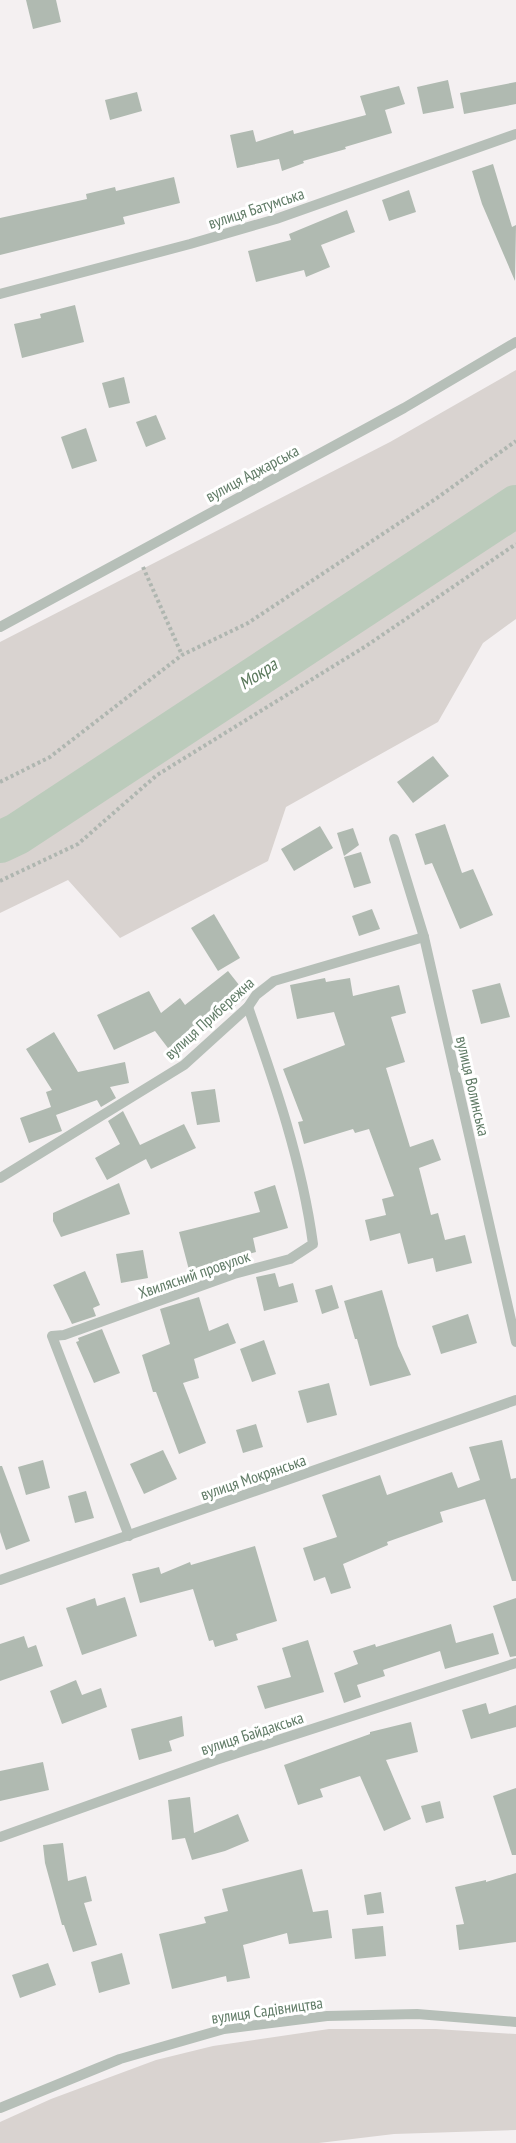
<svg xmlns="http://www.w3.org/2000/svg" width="516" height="2143" viewBox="0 0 516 2143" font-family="'PT Sans Narrow',sans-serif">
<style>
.green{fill:#d9d3d0}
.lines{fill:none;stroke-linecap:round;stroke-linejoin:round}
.river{stroke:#bbcbbb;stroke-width:42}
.building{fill:#b0bab1}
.path{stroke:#afb6b0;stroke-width:4;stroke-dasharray:3 3;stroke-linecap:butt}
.minor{stroke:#b6bfb8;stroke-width:10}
.labels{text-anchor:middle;stroke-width:6;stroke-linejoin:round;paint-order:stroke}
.street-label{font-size:16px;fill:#607b66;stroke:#fff}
.water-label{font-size:18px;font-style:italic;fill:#5a785b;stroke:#fff}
</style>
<rect width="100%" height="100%" fill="#f4f0f1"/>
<!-- green -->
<g class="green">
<path d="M516,370V619L483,643L438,722L286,807L268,861L120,938L68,880L0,913V642L390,442Z"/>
<path d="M329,2029H436L516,2034V2130L394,2134L319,2143H0V2122L51,2099L156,2060L213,2046Z"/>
</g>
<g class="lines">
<!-- river -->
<path class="river" d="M0,842L17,834L516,506"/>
</g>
<!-- building -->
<g class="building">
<path d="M26,0H56L61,22L33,29Z"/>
<path d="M448,80L454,108L423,114L417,87Z"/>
<path d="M516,82V104L464,114L460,93Z"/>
<path d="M399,86L405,104L385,110L392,133L345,147L346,149L303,161L304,163L282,171L279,159L237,168L230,135L253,130L256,142L293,130L294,134L366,115L360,96Z"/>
<path d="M137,92L142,111L110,120L105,100Z"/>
<path d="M493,164L512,227L516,225L515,281L482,204L472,171Z"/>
<path d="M174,177L180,203L123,217L125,224L0,255V218L87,199L86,194L115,187L116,191Z"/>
<path d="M409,190L416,212L389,221L382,200Z"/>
<path d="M347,210L355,232L321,245L330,267L306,277L304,270L256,282L248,251L291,240L289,234Z"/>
<path d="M75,305L84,342L22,358L14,324L41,318L40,314Z"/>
<path d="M124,377L130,403L109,408L102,383Z"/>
<path d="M156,415L166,439L146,447L136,422Z"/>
<path d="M86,428L97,461L72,469L61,437Z"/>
<path d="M433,756L449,776L413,803L397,782Z"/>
<path d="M445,824L462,873L473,869L493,915L460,929L432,863L425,865L415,834Z"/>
<path d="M320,826L333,848L294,871L281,849Z"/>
<path d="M353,828L359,845L344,856L337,833Z"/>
<path d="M361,852L371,883L354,888L344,857Z"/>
<path d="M372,909L380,929L359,936L352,916Z"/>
<path d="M214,914L240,958L218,971L191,928Z"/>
<path d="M228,971L247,995L244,999L230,1010L228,1007L171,1052L155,1031L114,1050L97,1015L149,991L161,1013L180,998L185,1005Z"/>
<path d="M325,978L326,982L350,978L353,996L399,985L406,1013L391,1017L405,1062L386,1068L410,1147L433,1139L441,1160L419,1168L431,1215L438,1213L445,1240L465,1235L472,1263L436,1272L433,1258L408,1264L400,1233L370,1241L365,1220L386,1215L382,1199L394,1196L369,1129L355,1133L353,1129L304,1144L298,1122L303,1121L283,1069L345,1045L334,1012L297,1019L290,985Z"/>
<path d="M500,983L510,1017L481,1024L472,990Z"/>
<path d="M54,1032L78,1072L125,1062L129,1083L110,1087L116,1098L101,1107L97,1100L56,1115L62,1131L29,1143L20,1118L51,1107L46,1092L52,1090L26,1049Z"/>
<path d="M215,1089L220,1122L197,1125L191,1092Z"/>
<path d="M123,1111L140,1145L184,1124L196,1148L151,1169L146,1159L107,1180L95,1158L120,1144L108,1121Z"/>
<path d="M119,1183L130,1214L61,1237L53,1221V1213Z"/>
<path d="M275,1185L288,1228L253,1238L256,1252L189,1270L179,1232L260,1212L254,1192Z"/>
<path d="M143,1250L148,1278L121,1283L116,1254Z"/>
<path d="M85,1271L100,1305L93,1308L96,1316L72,1324L53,1285Z"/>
<path d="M275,1273L279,1287L293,1283L298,1302L264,1311L256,1277Z"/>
<path d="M332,1285L339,1308L322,1314L315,1290Z"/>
<path d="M382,1290L398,1346L411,1375L370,1386L357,1339H355L344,1301Z"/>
<path d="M199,1297L209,1331L228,1323L236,1343L194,1359L199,1378L183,1383L206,1443L179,1454L156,1392H153L142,1355L170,1344L160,1309Z"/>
<path d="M468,1314L477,1343L441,1354L432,1326Z"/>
<path d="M102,1329L120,1373L94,1383L76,1342L79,1341L78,1338Z"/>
<path d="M264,1340L276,1374L252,1382L240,1349Z"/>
<path d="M329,1383L337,1415L307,1423L298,1391Z"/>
<path d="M256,1424L263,1447L243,1453L236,1430Z"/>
<path d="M502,1440L511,1479L516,1478V1581H512L485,1499L440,1512L443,1522L387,1542L388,1545L343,1564L351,1588L331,1594L325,1577L314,1581L303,1548L337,1537L322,1495L380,1475L387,1495L452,1472L458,1488L480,1480L469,1447Z"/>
<path d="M163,1450L177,1479L144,1494L130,1464Z"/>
<path d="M43,1460L50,1488L26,1495L18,1467Z"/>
<path d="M0,1466H2L30,1541L6,1550L0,1532Z"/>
<path d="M86,1491L94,1518L75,1523L68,1496Z"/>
<path d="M255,1546L277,1621L236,1634L238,1640L215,1647L213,1640L209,1641L193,1589L140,1603L132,1574L159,1567L161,1574L190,1562L191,1565Z"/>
<path d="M125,1597L137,1636L82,1655L66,1608L95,1598L97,1606Z"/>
<path d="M516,1598V1656L510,1657L493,1606Z"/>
<path d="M451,1624L456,1643L493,1633L499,1654L445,1669L440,1651L383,1670L385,1676L357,1685L361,1697L344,1703L334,1673L358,1664L353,1651L375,1644L376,1647Z"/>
<path d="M24,1636L28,1648L36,1645L43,1666L0,1681V1644Z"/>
<path d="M308,1640L324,1692L265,1709L257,1686L291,1677L282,1648Z"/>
<path d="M76,1680L82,1695L101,1688L107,1707L62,1724L50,1691Z"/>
<path d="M486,1703L489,1714L516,1705V1727L471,1739L462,1710Z"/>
<path d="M182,1716L184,1736L169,1741L172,1751L139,1760L131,1729Z"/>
<path d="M411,1722L418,1752L386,1760L411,1819L384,1831L360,1776L320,1789L323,1797L298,1805L284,1765L370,1734V1732Z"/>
<path d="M43,1762L49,1790L0,1801V1771Z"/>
<path d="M516,1788V1855H512L493,1796Z"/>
<path d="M190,1797L194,1833L238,1814L249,1841L225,1851L192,1860L185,1838L172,1840L168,1800Z"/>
<path d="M440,1801L444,1818L426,1823L421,1806Z"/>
<path d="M63,1843L68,1881L86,1876L92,1901L84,1903L97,1945L73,1952L64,1925H62L45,1863L43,1845Z"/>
<path d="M302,1869L313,1912L328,1910L332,1938L289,1944L287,1933L243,1945L250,1978L227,1982L226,1976L172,1989L159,1934L206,1923L204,1917L228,1911L222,1889Z"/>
<path d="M516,1873V1942L459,1950L456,1925L464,1924L455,1887L486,1880V1882Z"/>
<path d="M381,1892L384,1913L367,1915L364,1895Z"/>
<path d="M383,1926L386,1956L355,1959L352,1929Z"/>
<path d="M122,1953L130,1984L99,1993L91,1962Z"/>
<path d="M48,1963L56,1985L20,1998L12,1975Z"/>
</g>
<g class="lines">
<!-- path -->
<g class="path">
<path d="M143,567L182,655"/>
<path d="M0,782L50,757L182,655L248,623L434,500L516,441"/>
<path d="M0,881L78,844L157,775L366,646L516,544"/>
</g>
<!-- minor -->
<g class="minor">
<path d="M0,294L190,244L276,219L516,134"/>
<path d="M0,627L404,408L516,342"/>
<path d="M394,839L424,937L516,1342"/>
<path d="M0,1178L184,1065L248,1007L256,995L274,981L424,937"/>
<path d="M129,1536L52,1336L64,1335L234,1274L290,1259L313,1244C302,1162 275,1084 248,1007"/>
<path d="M0,1580L516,1400"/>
<path d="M0,1837L216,1760L516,1663"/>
<path d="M0,2108L120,2059L224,2029L327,2016L417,2014L516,2022"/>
</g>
</g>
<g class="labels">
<!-- street labels -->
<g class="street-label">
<text transform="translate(256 208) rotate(-18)" y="6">вулиця Батумська</text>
<text transform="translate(252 473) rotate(-28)" y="6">вулиця Аджарська</text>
<text transform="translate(209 1018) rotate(-42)" y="6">вулиця Прибережна</text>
<text transform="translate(473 1086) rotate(77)" y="6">вулиця Волинська</text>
<text transform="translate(194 1274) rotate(-19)" y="6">Хвилясний провулок</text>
<text transform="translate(253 1477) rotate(-19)" y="6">вулиця Мокрянська</text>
<text transform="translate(252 1733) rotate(-18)" y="6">вулиця Байдакська</text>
<text transform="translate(267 2010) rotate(-8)" y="6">вулиця Садівництва</text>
</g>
<!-- water labels -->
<g class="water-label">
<text transform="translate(258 674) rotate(-33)" y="6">Мокра</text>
</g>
</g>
</svg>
